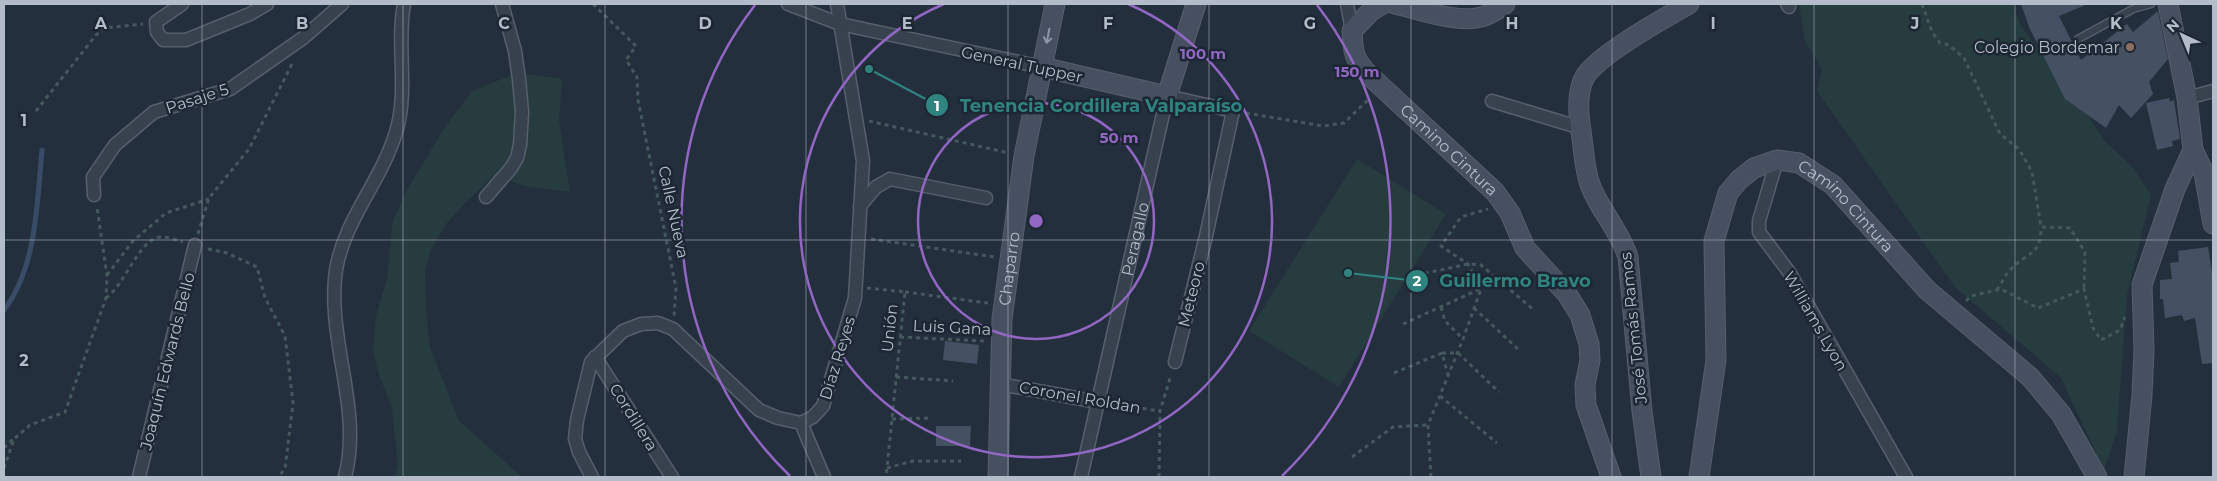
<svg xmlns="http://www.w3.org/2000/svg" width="2217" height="481" viewBox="0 0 2217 481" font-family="Montserrat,sans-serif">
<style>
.green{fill:#263c3f}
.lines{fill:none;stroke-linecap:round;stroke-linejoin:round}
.stream{stroke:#394c67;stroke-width:5}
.building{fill:#455162}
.lane-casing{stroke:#565f6c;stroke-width:9}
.street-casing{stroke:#565f6c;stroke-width:15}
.secondary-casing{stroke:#565f6c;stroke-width:21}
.path{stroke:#44595c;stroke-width:3;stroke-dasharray:4 4;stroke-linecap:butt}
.lane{stroke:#38414e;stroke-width:6}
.street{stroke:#38414e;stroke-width:12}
.secondary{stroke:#465061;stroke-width:19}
.oneway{stroke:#8e96a5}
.grid{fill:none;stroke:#b4bcc9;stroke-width:1;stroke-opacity:0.55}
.ring{fill:none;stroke:#9266c3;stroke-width:2.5}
.education-dot{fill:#8d6e63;stroke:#1d2633;stroke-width:2}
.labels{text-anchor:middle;stroke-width:5;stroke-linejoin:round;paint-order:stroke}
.poi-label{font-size:16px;fill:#b4bcc9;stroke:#1d2633;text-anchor:end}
.street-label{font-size:16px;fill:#b4bcc9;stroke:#1d2633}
.grid-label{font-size:16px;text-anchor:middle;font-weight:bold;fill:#b4bcc9;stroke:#1d2633;stroke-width:5;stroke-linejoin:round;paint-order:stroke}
.centre{fill:#9266c3;stroke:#1d2633;stroke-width:2.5}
.ring-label{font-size:15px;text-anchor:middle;font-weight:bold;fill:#9266c3;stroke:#1d2633;stroke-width:5;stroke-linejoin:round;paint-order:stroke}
.leader{fill:none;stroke:#308480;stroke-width:2}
.callout-dot{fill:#308480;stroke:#1d2633;stroke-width:2}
.mark-label{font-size:15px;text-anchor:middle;font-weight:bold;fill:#fff}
.callout-label{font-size:18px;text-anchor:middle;font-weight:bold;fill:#308480;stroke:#1d2633;stroke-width:5;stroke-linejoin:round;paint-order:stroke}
</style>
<rect width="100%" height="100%" fill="#242f3e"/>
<!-- green -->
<g class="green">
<path d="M1799,4H2013L2021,26L2067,84L2104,140L2134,169L2151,195L2127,295L2117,431L2104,470L2061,378L1955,287L1817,91L1822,69L1805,41Z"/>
<path d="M517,73L562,79L559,120L570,192L526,186L493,176L465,203L446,224L430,252L425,270L426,312L430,347L459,421L522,477H395L398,465L392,408L379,375L373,351L376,316L387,278L393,220L407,190L445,127L472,91Z"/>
<path d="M1357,159L1446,214L1339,387L1249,331Z"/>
</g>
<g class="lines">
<!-- stream -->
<path class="stream" d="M4,310C37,267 37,202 42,150"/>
</g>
<!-- building -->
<g class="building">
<path d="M2021,4H2088L2059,16L2081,60L2127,24L2133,32L2158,11L2168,59L2149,82L2153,94L2131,118L2119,105L2106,128L2065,99L2029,27Z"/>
<path d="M2169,98L2170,102L2174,100L2180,139L2172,141L2173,146L2157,150L2146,103Z"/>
<path d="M2208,247L2213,279V363L2202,364L2195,318L2184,321L2182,315L2165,318L2163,299H2160V280L2172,279L2170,263L2179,262L2178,251Z"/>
<path d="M945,341L979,345L977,364L943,360Z"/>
<path d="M936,426H971L970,446H936Z"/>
</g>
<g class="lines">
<!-- lane casing -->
<g class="lane-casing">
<path id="lane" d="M2078,39L2133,9L2151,4"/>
</g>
<!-- street casing -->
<g class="street-casing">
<g id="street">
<path d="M182,4L156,22L157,32L163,40H186L250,14L267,4"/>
<path d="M788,4L840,24L1042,67"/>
<path d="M1347,4L1352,31"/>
<path d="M1787,4L1789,7"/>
<path d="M2187,98L2213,91"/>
<path d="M1492,101L1581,128"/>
<path d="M1777,160L1759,221V232L1789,272L1906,477"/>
<path d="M94,195L93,177L115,145L154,112L230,89L303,38L342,4"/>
<path d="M486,197L511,168L517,158L520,145L522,112L519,79L515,51L502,4"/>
<path d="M860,206L876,187L890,179L986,198"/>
<path d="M595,357L672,477"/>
<path d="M1000,384L1098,402"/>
<path d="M801,423L824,477"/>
<path d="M139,477L195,245"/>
<path d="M345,477C363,409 326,339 336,270C344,220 382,180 396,132C409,90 396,46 404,4"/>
<path d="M592,477L579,452L575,439L577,420L591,362L623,331L641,324L658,323L673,329L759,410L778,418L801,423L813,417L823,406L855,298L863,161L837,4"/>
<path id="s1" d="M1081,477L1167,96L1233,111L1206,236L1175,362"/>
</g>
</g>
<!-- secondary casing -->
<g class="secondary-casing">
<g id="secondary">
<path id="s2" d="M1383,4L1371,11L1352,31C1353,53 1354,60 1370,76L1495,192L1510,213L1525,248L1567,294L1580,315L1589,344L1590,360L1585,385L1586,405L1611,477"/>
<path d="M1395,4C1418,9 1458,24 1481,17C1490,15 1498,9 1505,4"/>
<path d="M2168,4L2187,98L2193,150L2204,173L2213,224"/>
<path d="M1042,67L1167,96L1196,4"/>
<path id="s3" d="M998,477L1002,319L1024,156L1055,4"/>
<path d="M1651,477L1642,411L1628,257C1620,231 1601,212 1591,187C1585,172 1584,154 1582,138C1579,119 1575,92 1586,75C1603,52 1663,19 1689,4"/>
<path id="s4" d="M1699,477L1716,360L1714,241L1728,193L1739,180L1754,168L1777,160L1799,163L1833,185L1927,290L2030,377L2061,414L2097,477"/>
<path d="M2134,477L2142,395L2144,351L2142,285L2175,189L2193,150"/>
</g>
</g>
<!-- path -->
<g class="path">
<path d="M593,4L636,46L626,60L637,77L638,100L676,288L674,316"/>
<path d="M1922,4L1932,32L1940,43L1949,45L1964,58L2000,134L2019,149L2032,172L2041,227L2070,228L2085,252L2084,289"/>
<path d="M36,111L96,35L105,28L143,24"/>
<path d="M1246,113L1323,126L1344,123L1370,98"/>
<path d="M869,121L1009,153"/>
<path d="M198,234L209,198L249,149L293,62"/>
<path d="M871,239L995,257"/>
<path d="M208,249L227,253L257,267L265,298L285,336L293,403L285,469L278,477"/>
<path d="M107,275L133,241L166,213L209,199"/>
<path d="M1417,275L1468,264L1481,265L1535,311"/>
<path d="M867,288L905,292L886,477"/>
<path d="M1997,290C2001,284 2005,275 2010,270C2027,251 2041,257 2041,227"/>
<path d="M905,292L988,303"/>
<path d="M106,298C124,285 138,244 156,238C164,235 175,240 183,242"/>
<path d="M1966,301L1971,296L2001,289L2038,308L2084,289L2093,328L2101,340L2120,330L2125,317"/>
<path d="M1441,307L1445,321L1463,339"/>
<path d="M1474,308L1520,351"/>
<path d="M1403,324L1480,289"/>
<path d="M900,337L985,341"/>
<path d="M1442,353H1458L1499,392"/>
<path d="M1394,373L1442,353L1448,375"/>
<path d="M896,377L953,381"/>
<path d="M1440,396L1497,443"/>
<path d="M1111,404L1160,411"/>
<path d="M892,419L929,418"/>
<path d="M4,448L13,439"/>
<path d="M1352,457L1393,427L1428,425"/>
<path d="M4,468L14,439L30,425L65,412L106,298L107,276L97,207"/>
<path d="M887,468L913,461H961"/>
<path d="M1159,477L1160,411L1171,375"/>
<path d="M1431,477L1428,425L1463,339L1481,289L1468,264L1441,246L1461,217L1488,209"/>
</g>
<!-- lane -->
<use href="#lane" class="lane"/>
<!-- street -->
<use href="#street" class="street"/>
<!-- secondary -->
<use href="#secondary" class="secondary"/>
</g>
<!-- one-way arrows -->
<defs><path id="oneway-shaft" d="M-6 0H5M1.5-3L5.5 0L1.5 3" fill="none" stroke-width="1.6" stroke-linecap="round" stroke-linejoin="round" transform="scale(1.25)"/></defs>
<use class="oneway" href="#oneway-shaft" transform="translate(1048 36) rotate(101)"/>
<!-- grid -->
<path class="grid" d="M202,4V477M403,4V477M605,4V477M806,4V477M1008,4V477M1209,4V477M1411,4V477M1612,4V477M1814,4V477M2015,4V477M4,240H2213"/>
<!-- distance rings -->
<g class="ring">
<circle cx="1036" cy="221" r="118"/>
<path d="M1128 4A236 236 0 1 1 944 4"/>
<path d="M790 476A354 354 0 0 1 755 5M1317 5A354 354 0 0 1 1282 476"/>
</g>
<!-- markers -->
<circle class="education-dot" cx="2130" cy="47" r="5"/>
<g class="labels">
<!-- poi labels -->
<g class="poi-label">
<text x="2120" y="53">Colegio Bordemar</text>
</g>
<!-- street labels -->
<g class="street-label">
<text transform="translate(1022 64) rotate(12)" y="6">General Tupper</text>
<text transform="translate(197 98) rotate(-18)" y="6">Pasaje 5</text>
<text dy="6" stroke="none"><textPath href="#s2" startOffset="200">Camino Cintura</textPath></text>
<text dy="6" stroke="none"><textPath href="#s4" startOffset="434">Camino Cintura</textPath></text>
<text transform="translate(674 212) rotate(78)" y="6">Calle Nueva</text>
<text dy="6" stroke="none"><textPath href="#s1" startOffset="244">Peragallo</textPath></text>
<text dy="6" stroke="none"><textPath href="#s3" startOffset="209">Chaparro</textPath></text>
<text transform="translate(1191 294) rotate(-76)" y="6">Meteoro</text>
<text transform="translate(1816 321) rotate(60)" y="6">Williams Lyon</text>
<text transform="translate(952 327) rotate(3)" y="6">Luis Gana</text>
<text transform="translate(889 328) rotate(-84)" y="6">Unión</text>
<text transform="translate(1633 328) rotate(-96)" y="6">José Tomás Ramos</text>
<text transform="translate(837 358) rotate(-73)" y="6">Díaz Reyes</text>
<text transform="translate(167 361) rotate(-76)" y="6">Joaquín Edwards Bello</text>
<text transform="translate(1080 397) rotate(10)" y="6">Coronel Roldan</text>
<text transform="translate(634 417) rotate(58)" y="6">Cordillera</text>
</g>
</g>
<g class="grid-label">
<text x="101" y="29">A</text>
<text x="302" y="29">B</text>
<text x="504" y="29">C</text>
<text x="705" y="29">D</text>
<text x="907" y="29">E</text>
<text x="1108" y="29">F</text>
<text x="1310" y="29">G</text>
<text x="1512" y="29">H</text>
<text x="1713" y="29">I</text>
<text x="1915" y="29">J</text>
<text x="2116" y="29">K</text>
<text x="24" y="126">1</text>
<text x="24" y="366">2</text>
</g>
<circle cx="1036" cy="221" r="8" class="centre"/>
<g class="ring-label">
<text x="1203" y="59">100 m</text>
<text x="1357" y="77">150 m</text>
<text x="1119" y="143">50 m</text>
</g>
<!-- callouts -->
<path class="leader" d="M869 69L937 105M1348 273L1417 281"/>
<g class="callout-dot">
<circle cx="869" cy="69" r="5"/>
<circle cx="1348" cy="273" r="5"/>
<circle cx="937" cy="105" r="12"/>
<circle cx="1417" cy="281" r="12"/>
</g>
<g class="mark-label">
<text x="937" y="111">1</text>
<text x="1417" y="286">2</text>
</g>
<g class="callout-label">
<text x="1101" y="112">Tenencia Cordillera Valparaíso</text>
<text x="1515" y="287">Guillermo Bravo</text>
</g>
<!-- border -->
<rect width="2217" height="481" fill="none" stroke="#b4bcc9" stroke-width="10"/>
<!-- north arrow -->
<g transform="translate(2182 35) rotate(316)" stroke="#1d2633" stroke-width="4" paint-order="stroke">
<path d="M0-4L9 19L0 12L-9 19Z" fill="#b4bcc9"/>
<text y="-8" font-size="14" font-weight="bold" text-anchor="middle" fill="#b4bcc9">N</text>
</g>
</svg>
